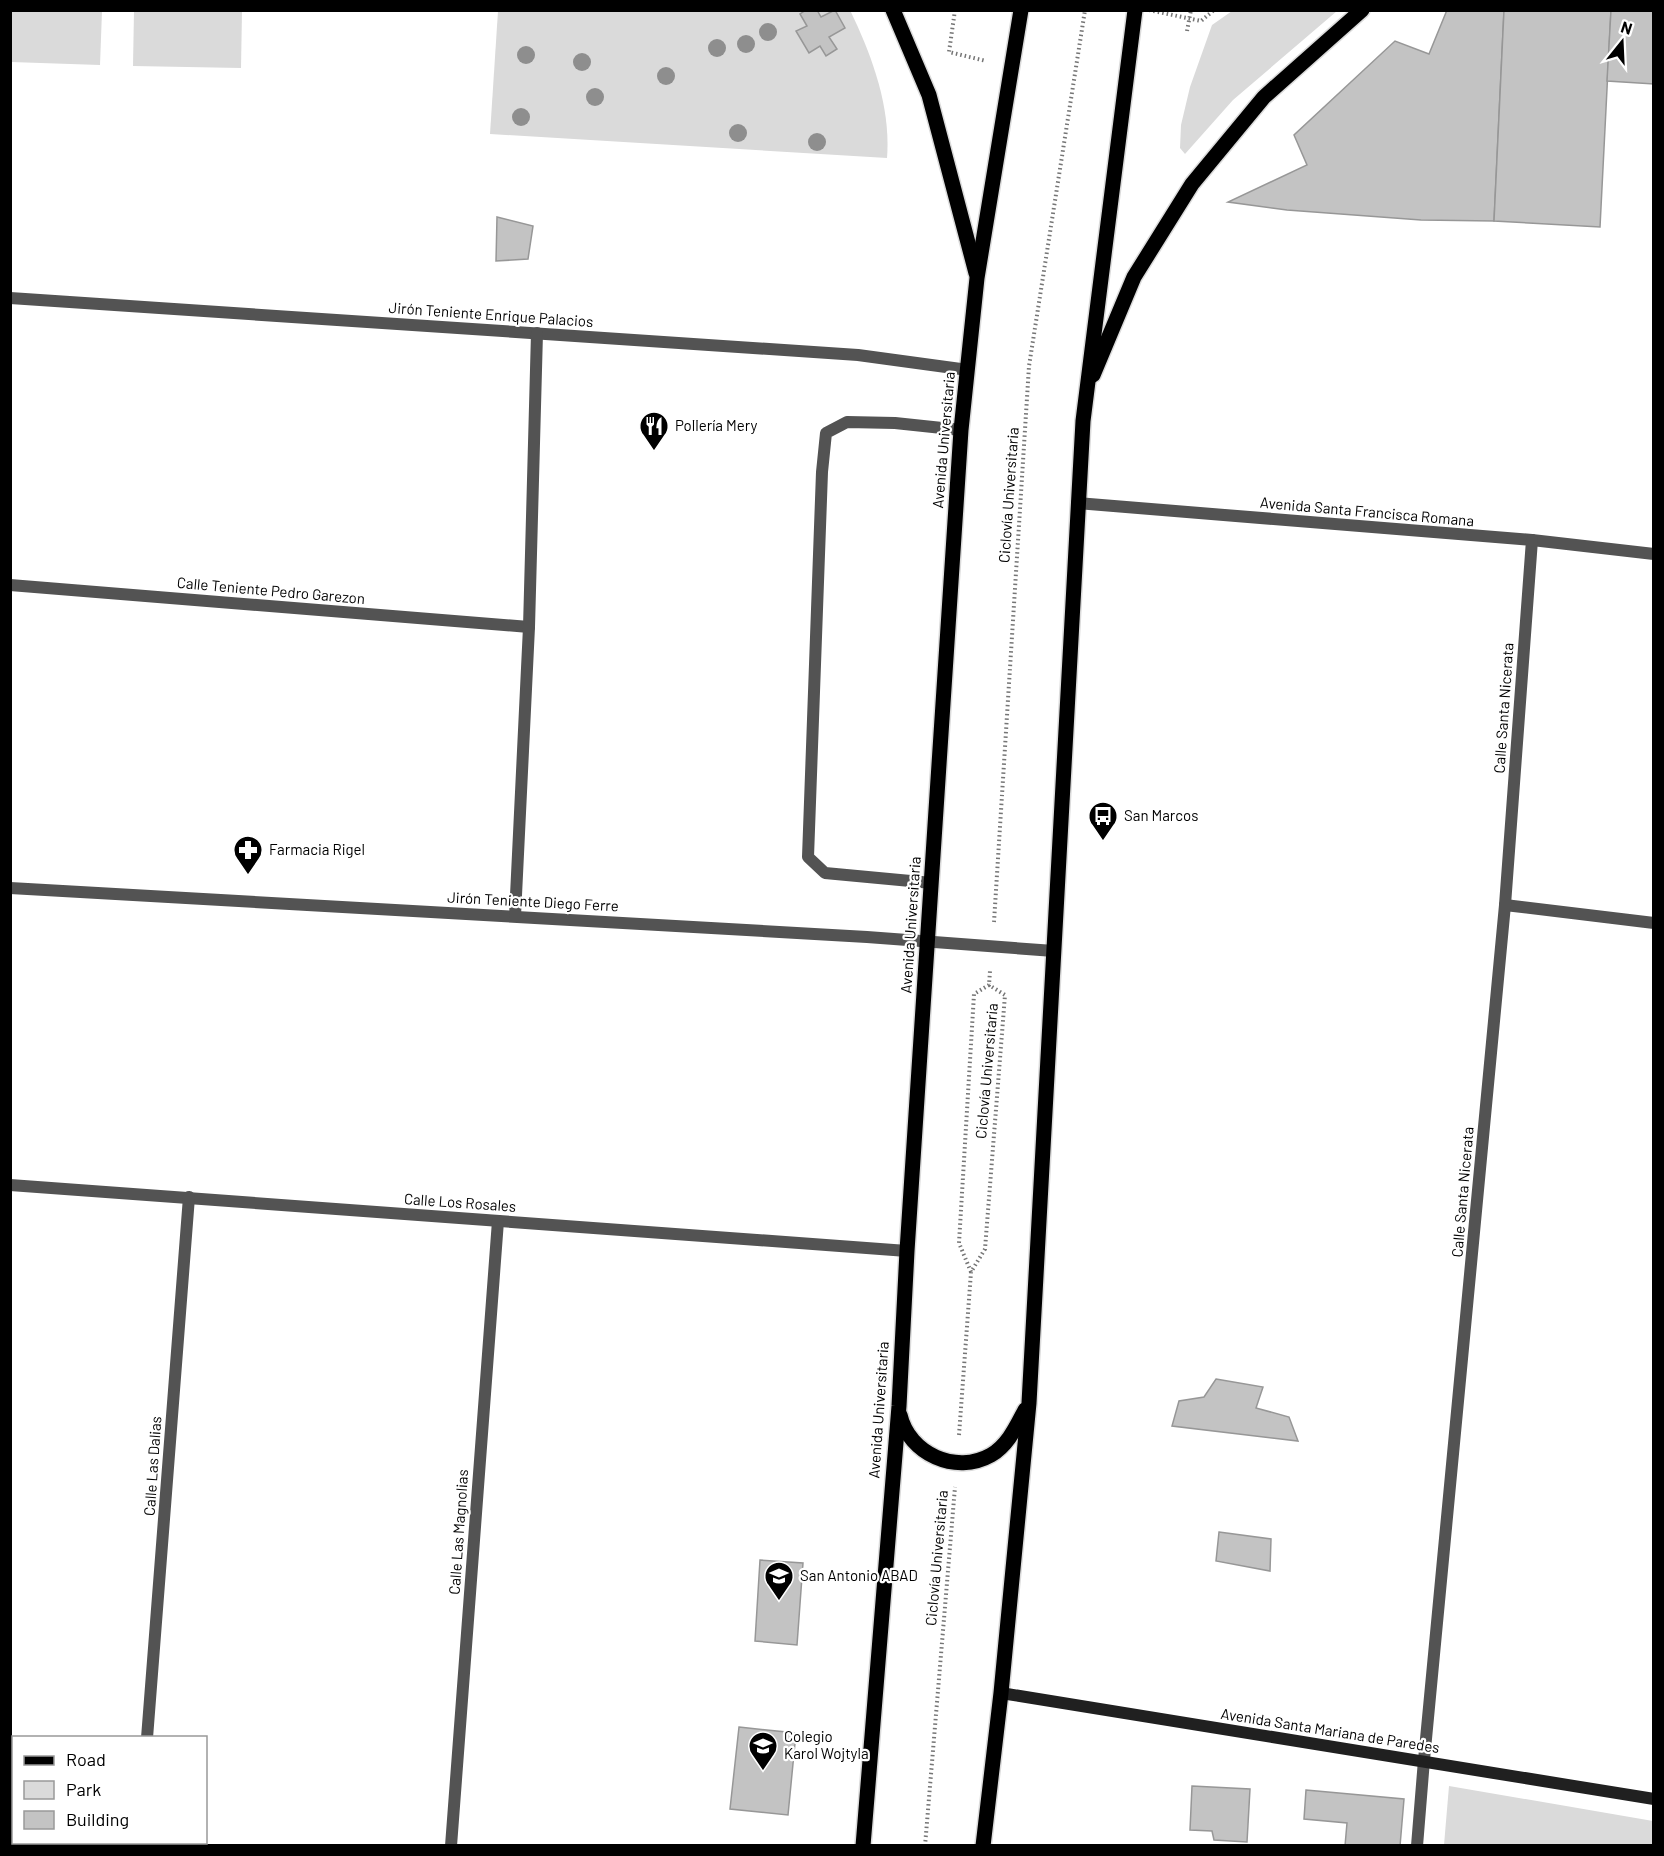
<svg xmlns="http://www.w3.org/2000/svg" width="1664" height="1856" viewBox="0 0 1664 1856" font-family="Barlow,sans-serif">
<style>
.green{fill:#dadada}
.building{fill:#c3c3c3;stroke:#979797;stroke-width:1.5}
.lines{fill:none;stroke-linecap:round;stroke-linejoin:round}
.primary-casing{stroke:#dbdbdb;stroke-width:18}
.path{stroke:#757575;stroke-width:4;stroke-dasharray:1.5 3;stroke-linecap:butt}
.service{stroke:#535353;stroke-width:12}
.pedestrian{stroke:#535353;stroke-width:12}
.minor{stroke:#535353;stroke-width:12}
.secondary{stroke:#202020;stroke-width:12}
.primary{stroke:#000;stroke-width:15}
.path-bridge{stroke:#757575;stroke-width:4;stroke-dasharray:1.5 3;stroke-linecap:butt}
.tree{fill:#8e8e8e}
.labels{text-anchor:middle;stroke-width:4.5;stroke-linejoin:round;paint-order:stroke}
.street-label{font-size:15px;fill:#000;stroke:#fff}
.poi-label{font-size:15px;fill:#000;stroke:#fff;text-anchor:start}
</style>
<rect width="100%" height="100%" fill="#fff"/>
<!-- green -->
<g class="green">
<path d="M11,10L102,11L100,65L11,62Z"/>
<path d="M850,10C872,56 891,107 887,158L490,134L498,11Z"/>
<path d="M134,11H242L241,68L133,66Z"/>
<path d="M1232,11H1337L1233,100L1185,154L1180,148L1181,125L1190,87L1212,25Z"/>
<path d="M1449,1786L1653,1821V1845H1444Z"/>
</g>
<!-- building -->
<g class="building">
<path d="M806,10H817L821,17L835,10L845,28L829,37L837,49L826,56L820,46L809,53L796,31L807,26L800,14Z"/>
<path d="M1447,10H1504L1494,221L1421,220L1287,210L1228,202L1307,165L1294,135L1395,41L1429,54Z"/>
<path d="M1504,10H1611L1600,227L1494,221Z"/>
<path d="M1611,10H1654V84L1607,81Z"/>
<path d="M497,217L533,226L528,259L496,261Z"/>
<path d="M1216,1379L1263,1387L1256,1408L1289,1417L1298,1441L1172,1426L1179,1401L1204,1397Z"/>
<path d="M1219,1532L1271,1539L1270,1571L1216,1561Z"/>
<path d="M760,1560L803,1563L797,1645L755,1641Z"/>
<path d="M739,1727L796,1733L788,1815L730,1809Z"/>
<path d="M1192,1786L1250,1789L1247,1842L1214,1840L1212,1831L1190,1830Z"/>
<path d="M1306,1790L1404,1799L1400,1846H1345L1347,1823L1304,1819Z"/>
</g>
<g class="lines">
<!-- primary casing -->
<g class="primary-casing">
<g id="primary">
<path d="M893,10L929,95L976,273"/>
<path d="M1093,375L1134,277L1192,184L1264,97L1362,10"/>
<path d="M900,1415C909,1454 956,1475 991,1455C1008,1445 1016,1427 1025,1410"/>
<path d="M863,1846L899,1406L907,1251L961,430L977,278L1021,10"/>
<path d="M983,1846L1001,1693L1029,1403L1083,421L1135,10"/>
</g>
</g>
<!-- path -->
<g class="path">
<path d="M955,10L949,52L986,61"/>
<path d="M1187,31L1191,10"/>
<path d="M994,922L1029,366L1085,10"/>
<path d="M971,1272L959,1243L974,994L989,985L990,971"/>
<path d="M959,1435L971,1272L985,1249L1005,995L989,985"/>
<path d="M925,1846L955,1487"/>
</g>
<!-- service -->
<path class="service" d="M932,883L825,873L808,857L822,472L826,433L847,422L895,423L961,430"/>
<!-- pedestrian -->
<path class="pedestrian" d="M1417,1846L1424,1760"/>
<!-- minor -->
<g class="minor">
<path d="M10,298L858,355L968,370"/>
<path d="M1077,503L1532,540L1654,554"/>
<path d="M10,585L529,627"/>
<path d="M10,888L867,937L1054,951"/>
<path d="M1505,905L1654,923"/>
<path d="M515,916L529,627L537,333"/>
<path d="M10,1185L907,1251"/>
<path d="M147,1738L189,1197"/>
<path d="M1424,1760L1505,905L1532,540"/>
<path d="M139,1846V1842"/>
<path d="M451,1846L498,1221"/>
</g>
<!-- secondary -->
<path class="secondary" d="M1001,1693L1654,1799"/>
<!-- primary -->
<use href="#primary" class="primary"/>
<!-- path-bridge -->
<path class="path-bridge" d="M1149,10L1201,21L1214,10"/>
</g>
<!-- trees -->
<g class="tree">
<circle cx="768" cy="32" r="9"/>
<circle cx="746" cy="44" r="9"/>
<circle cx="717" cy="48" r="9"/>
<circle cx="526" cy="55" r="9"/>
<circle cx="582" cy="62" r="9"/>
<circle cx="666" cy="76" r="9"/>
<circle cx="595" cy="97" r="9"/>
<circle cx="521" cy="117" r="9"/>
<circle cx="738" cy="133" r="9"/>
<circle cx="817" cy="142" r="9"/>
</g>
<!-- icons -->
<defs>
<g id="restaurant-pin" transform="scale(1.5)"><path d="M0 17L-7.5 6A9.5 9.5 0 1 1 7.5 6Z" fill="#000" stroke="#fff"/><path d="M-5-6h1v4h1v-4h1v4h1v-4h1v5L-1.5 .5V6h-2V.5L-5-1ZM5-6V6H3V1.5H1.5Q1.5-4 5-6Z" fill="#fff"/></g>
<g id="bus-pin" transform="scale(1.5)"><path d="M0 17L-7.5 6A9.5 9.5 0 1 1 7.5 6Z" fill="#000" stroke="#fff"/><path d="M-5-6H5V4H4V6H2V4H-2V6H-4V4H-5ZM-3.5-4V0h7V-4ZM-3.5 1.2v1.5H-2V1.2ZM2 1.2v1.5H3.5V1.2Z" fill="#fff"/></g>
<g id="pharmacy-pin" transform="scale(1.5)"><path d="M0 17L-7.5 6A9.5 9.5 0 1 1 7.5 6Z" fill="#000" stroke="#fff"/><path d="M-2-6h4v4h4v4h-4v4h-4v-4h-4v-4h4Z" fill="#fff"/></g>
<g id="school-pin" transform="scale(1.5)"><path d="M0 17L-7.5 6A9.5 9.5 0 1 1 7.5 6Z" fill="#000" stroke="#fff"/><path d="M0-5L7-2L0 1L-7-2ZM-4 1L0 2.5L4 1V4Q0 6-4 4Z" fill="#fff"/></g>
</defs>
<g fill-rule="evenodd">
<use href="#restaurant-pin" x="654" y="426"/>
<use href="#bus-pin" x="1103" y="816"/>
<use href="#pharmacy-pin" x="248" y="850"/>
<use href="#school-pin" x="779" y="1576"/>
<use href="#school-pin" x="763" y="1746"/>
</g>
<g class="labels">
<!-- street labels -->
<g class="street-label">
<text transform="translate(491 315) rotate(4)" y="5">Jirón Teniente Enrique Palacios</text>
<text transform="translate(944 440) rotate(-85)" y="5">Avenida Universitaria</text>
<text transform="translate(1009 495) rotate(-86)" y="5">Ciclovía Universitaria</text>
<text transform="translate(1367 512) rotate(5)" y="5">Avenida Santa Francisca Romana</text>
<text transform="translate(271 591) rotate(5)" y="5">Calle Teniente Pedro Garezon</text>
<text transform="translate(1504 708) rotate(-86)" y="5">Calle Santa Nicerata</text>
<text transform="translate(533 902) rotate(3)" y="5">Jirón Teniente Diego Ferre</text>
<text transform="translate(911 925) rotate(-86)" y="5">Avenida Universitaria</text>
<text transform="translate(987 1071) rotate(-85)" y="5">Ciclovía Universitaria</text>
<text transform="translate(1463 1192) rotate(-85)" y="5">Calle Santa Nicerata</text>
<text transform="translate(460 1203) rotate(4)" y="5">Calle Los Rosales</text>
<text transform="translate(879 1410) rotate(-86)" y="5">Avenida Universitaria</text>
<text transform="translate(153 1466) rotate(-86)" y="5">Calle Las Dalias</text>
<text transform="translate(459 1532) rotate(-86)" y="5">Calle Las Magnolias</text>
<text transform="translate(937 1558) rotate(-85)" y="5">Ciclovía Universitaria</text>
<text transform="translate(1330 1731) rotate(9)" y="5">Avenida Santa Mariana de Paredes</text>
</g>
<!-- poi labels -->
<g class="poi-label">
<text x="675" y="431">Pollería Mery</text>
<text x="1124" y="821">San Marcos</text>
<text x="269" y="855">Farmacia Rigel</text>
<text x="800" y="1581">San Antonio ABAD</text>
<text x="784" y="1742">Colegio<tspan x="784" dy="17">Karol Wojtyla</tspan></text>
</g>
</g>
<!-- border -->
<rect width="1664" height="1856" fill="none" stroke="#000000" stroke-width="24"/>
<!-- legend -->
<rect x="12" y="1736" width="195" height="108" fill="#ffffff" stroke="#999999" stroke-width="1.5"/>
<rect x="24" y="1756" width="30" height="9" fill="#000000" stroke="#999999" stroke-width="1.5"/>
<text x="66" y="1766" font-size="18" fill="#000000">Road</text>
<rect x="24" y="1781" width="30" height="18" fill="#dadada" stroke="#999999" stroke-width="1.5"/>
<text x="66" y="1796" font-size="18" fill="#000000">Park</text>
<rect x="24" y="1811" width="30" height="18" fill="#c3c3c3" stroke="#999999" stroke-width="1.5"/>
<text x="66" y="1826" font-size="18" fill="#000000">Building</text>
<!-- north arrow -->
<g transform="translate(1622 42) rotate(18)" stroke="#ffffff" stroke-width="4.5" paint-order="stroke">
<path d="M0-4.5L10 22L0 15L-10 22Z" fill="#000000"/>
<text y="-9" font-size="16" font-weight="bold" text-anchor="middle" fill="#000000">N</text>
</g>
</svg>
